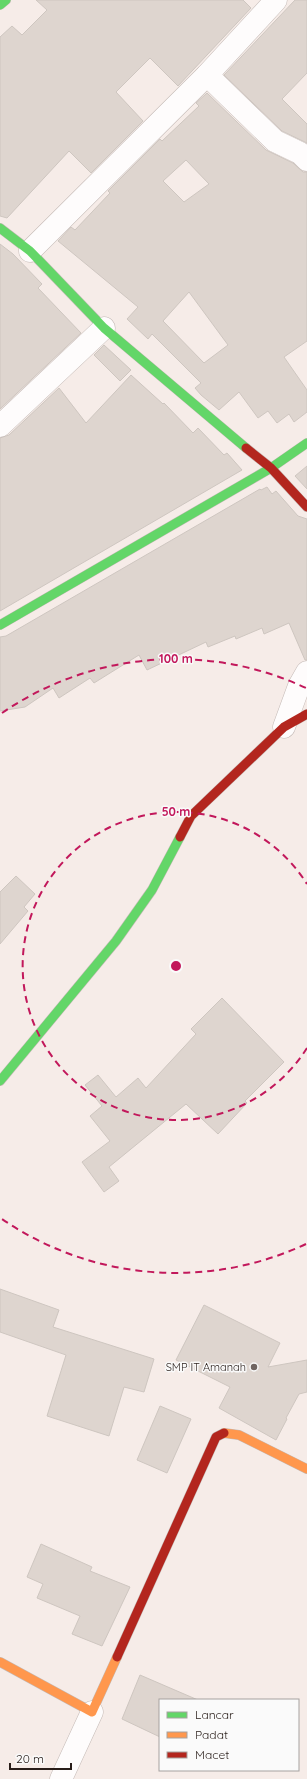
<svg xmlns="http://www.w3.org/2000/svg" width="307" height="1779" viewBox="0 0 307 1779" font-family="Quicksand,sans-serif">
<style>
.building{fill:#ded5cf;stroke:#cec6c0;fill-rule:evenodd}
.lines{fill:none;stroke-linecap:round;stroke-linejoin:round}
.street-casing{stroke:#c4bab6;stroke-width:23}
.fast-casing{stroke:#c4bab6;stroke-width:10}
.slow-casing{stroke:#c4bab6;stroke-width:10}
.jam-casing{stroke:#c4bab6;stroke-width:10}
.street{stroke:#fefcfc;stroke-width:22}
.fast{stroke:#63d668;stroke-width:9}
.slow{stroke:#ff974d;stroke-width:9}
.jam{stroke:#b3261e;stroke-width:9}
.ring{fill:none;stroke:#c2185b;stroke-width:2;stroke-dasharray:7 5}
.poi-dot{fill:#706561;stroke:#fafafa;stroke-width:1.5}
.labels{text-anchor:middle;stroke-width:3;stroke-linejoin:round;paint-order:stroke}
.poi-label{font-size:11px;fill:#281d19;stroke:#fafafa;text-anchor:end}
.centre{fill:#c2185b;stroke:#fafafa;stroke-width:2}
.ring-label{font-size:12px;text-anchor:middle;font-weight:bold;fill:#c2185b;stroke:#fafafa;stroke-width:3;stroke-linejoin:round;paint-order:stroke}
</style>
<rect width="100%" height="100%" fill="#f6ece8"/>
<!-- building -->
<g class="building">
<path d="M36,0H243L251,8L178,86L150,58L116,92L143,121L91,173L69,151L7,218L0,216V37L12,26L22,35L47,10Z"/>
<path d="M295,0H307V73L282,99L307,124V143L282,131L224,75Z"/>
<path d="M207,93L266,150L293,163L303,172H307V341L284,357L307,390V412L294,422L289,414L277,423L268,411L258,418L239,392L219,410L201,395L195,388L201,383L152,334L148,339L127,319L138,307L58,241L71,227L75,230L110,193L108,191L160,139L162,141L199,106L196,103ZM186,160L209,184L184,202L163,181ZM189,292L228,345L204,363L163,321Z"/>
<path d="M0,244L13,254L42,284L38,288L81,333L0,409Z"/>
<path d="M104,345L131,370L120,381L94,355Z"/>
<path d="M131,375L163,404L164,403L193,433L198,428L224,455L227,453L242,470L0,611V438L9,435L59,388L86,423Z"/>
<path d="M307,466V489L295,476Z"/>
<path d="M267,487L272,494L276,491L298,516L307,519V660H305L289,623L264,634L262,628L236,639L235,636L208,647L206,642L147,670L139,655L94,683L90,678L59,698L53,688L25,707L0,711V637L6,636L260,489L261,490Z"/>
<path d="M16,876L35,894L24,907L28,911L0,944V892Z"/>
<path d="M222,998L284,1062L245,1101L247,1103L218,1134L186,1104L109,1167L119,1181L104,1192L82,1162L110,1141L90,1116L102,1106L85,1085L98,1075L116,1097L138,1078L146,1088L196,1034L191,1029Z"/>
<path d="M0,1289L59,1310L53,1327L154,1359L144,1392L124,1387L109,1436L47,1416L66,1355L0,1332Z"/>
<path d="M204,1305L280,1343L268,1367L307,1360V1392L299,1394L286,1418L287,1419L276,1440L219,1408L230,1387L176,1360Z"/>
<path d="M160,1406L191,1419L167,1473L137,1460Z"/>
<path d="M41,1544L92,1567L90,1571L130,1587L102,1646L72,1634L80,1616L37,1598L43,1584L27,1577Z"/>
<path d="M140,1675L198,1700H160V1737L122,1719Z"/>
</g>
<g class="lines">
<!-- street casing -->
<g class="street-casing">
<g id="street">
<path d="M207,75L275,141L300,153L307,160"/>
<path d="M30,251L207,75L276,0"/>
<path d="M0,426L104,328"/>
<path d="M284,727L299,686L307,672"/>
<path d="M61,1779L92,1712"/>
</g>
</g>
<!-- fast casing -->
<g class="fast-casing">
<g id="fast">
<path d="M0,5L6,0"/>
<path d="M0,228L30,251L104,328L246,448"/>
<path d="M0,625L271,468L307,443"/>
<path d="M0,1081L116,941L152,890L180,837"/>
</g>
</g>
<!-- slow casing -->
<g class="slow-casing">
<g id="slow">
<path d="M224,1433L239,1435L307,1469"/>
<path d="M0,1662L92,1712L117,1657"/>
</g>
</g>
<!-- jam casing -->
<g class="jam-casing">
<g id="jam">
<path d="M246,448L271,468L307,507"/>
<path d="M180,837L191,816L284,727L307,714"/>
<path d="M117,1657L216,1437L224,1433"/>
</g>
</g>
<!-- street -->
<use href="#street" class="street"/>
<!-- fast -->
<use href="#fast" class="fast"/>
<!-- slow -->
<use href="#slow" class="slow"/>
<!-- jam -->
<use href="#jam" class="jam"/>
</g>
<!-- distance rings -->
<g class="ring">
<path d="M307 1048A154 154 0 1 1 307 884"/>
<path d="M306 1244A307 307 0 0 1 2 1219M2 713A307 307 0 0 1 306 688"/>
</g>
<!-- markers -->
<circle class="poi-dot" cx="254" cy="1367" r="4"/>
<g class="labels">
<!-- poi labels -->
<g class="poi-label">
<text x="246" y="1371">SMP IT Amanah</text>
</g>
</g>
<circle cx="176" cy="966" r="6" class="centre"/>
<g class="ring-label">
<text x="176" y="663">100 m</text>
<text x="176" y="816">50 m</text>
</g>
<!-- legend -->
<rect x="159" y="1699" width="140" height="72" fill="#fafafa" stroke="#a6a2a0"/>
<rect x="167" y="1712" width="20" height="6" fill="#63d668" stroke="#a6a2a0"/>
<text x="195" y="1719" font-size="12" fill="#281d19">Lancar</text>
<rect x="167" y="1732" width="20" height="6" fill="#ff974d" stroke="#a6a2a0"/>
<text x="195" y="1739" font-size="12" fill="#281d19">Padat</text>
<rect x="167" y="1752" width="20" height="6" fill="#b3261e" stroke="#a6a2a0"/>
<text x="195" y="1759" font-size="12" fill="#281d19">Macet</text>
<!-- scale -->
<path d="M10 1763v6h61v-6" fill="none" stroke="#281d19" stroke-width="2"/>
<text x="16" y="1763" font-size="12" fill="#281d19" stroke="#fafafa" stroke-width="3" paint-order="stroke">20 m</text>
</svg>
